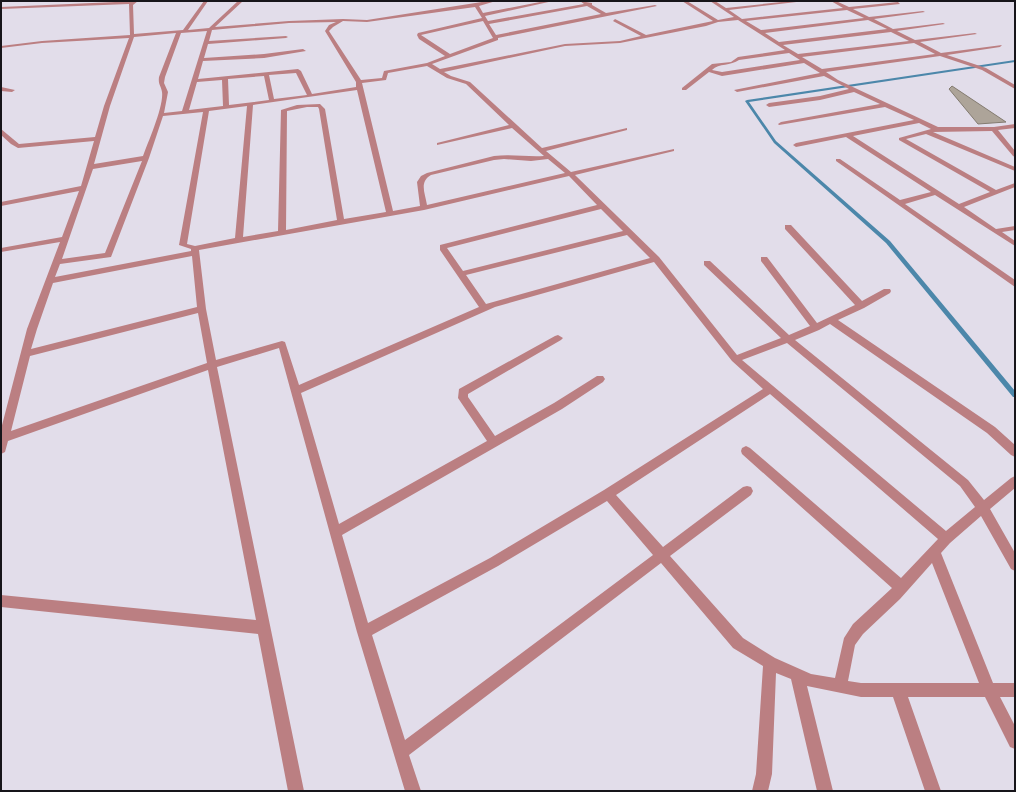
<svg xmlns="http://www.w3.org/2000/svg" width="1016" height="792" viewBox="0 0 1016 792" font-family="'Work Sans',sans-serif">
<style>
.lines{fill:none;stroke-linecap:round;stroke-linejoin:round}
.stream{fill:#4c87aa;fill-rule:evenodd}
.building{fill:#ada499;stroke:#837b70}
.minor{fill:#bb7f82;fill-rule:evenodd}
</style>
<rect width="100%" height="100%" fill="#e2ddea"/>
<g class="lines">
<!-- stream -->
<path class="stream" d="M1015,60V62L749,102L776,141L890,241L1015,391V397H1013L886,243L774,143L745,101L747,100Z"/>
</g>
<!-- building -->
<path class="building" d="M952,86L1006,122L978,124L949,89Z"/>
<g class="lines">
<!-- minor -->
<g class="minor">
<path d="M138,1L133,5L134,34L183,30L204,1H208L188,30L209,28L238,1H243L215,27L289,21L343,19L367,20L488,1H496L479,6L483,13L545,1H553L485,16L488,21L584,4L580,1L592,3V5L606,13L655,5L657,6L498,38V40L432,64L440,69L565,44L620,41L641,36L613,21L615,19L646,35L713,21L682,1H687L718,20L734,17L710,1H715L726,8L791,1H805L729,10L742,19L843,8L831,1H836L849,7L898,2L900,4L853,9L869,17L923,11L925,12L874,19L893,29L943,23L945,24L897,31L915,40L975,33L977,34L920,42L941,53L1002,45L1000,47L947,55L986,68L1015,85V89L982,70L940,56L826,72L838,80L938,127H994L1015,124V128L998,130L1015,151V157L1013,156L992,131L933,132L1015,167V171L926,134L906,139L996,190L1015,183V187L964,207L996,229L1015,226V230L1002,232L1015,241V246L935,195L905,204L1015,280V287L836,161V159H840L900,200L931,192L846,137L796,147L793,145L796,143L914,120L885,107L779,125L778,124L781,122L880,104L854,92L820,100L769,107L766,105L769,103L820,96L849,89L824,76L737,92L734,90L820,73L804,63L722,76L709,72L686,90H682V88L712,64L731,62L738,57L785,50L738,20L718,22L706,26L620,43L565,46L444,72L451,76L470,82L542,148L627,128V130L546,151L571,172L674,149V151L575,175L659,257L737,355L781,338L704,265V261H710L789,335L810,326L761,261V257H767L817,323L855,305L785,229V225H791L862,301L884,289H890L891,291L890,293L864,308L838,320L995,427L1015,445V457L1011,455L987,433L830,324L819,330L795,340L968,480L984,500L1011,478L1015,476V488L990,509L1015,553V571L1011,569L981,516L950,543L941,553L993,683H1015V697H1000L1015,726V749L1010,747L985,697H908L941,791H925L893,697H861L807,686L833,791H817L791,679L776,673L772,774L768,791H752L756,774L763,666L733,648L661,563L409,755L421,791H405L357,632L279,348L217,367L304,791H288L258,634L1,607V595L256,620L208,370L8,441L5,452L1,454V429L27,329L60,242L1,252V248L62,237L79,191L1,206V202L81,186L94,141L18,148L11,144L1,135V129L19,144L95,137L104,106L129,38L42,43L1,48V46L42,41L130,35L129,4L1,9V7ZM587,6L601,14L496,35L489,24ZM475,7L482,18L418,33L417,35L419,39L445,56L427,63L384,71L382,78L361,80L329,31L333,27L343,21L367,22ZM847,10L864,18L761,30L746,21ZM868,20L887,29L779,42L765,33ZM483,21L493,38L450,54L421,35ZM336,22L329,25L325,31L356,82V87L312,94L301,71L298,69L198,79L203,61L264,58L306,51L303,49L264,54L204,58L208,44L286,38L288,37L286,36L209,41L212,30L289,23ZM207,31L182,111L164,113L168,92L164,83L165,77L181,33ZM891,32L909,41L798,54L783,45ZM176,33L159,77C158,85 161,85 162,92C164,106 148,142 143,156L94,164L110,106L134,37ZM914,43L935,54L822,69L802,57ZM789,53L800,60L722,72L712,70C719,63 731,66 739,60ZM427,66L447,78L466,84L509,125L437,143V145L512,128L544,156C527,157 511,154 494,156L427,173L421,176L417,182L420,206L393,211L362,83L386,80L388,73ZM296,73L307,95L274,99L269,75ZM264,76L269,100L229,105L228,79ZM222,80L223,106L189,110L197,82ZM357,90L386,212L344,219L325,109L320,104L297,105L281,110L278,231L243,237L253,105ZM247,106L235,238L195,246L187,244L209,111ZM307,107H318L319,109L337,220L286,230L287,111ZM203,112L179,245L191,249V251L55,277L60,264L111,257L149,158L163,116ZM919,123L931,129L899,138V140L990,192L959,204L853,136ZM504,159L531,161L548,159L565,173L427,205C425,193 419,182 431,175L494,160ZM142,161L105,253L62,259L93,169ZM569,176L597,205L440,245V250L479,307L299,385L285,342L282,341L216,360L206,309L199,250L424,210ZM601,209L623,231L463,271L447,248ZM627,235L650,258L486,304L466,275ZM192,256L197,307L31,349L37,329L53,283ZM654,262L732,361L763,389L604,490L490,558L368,623L342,535L562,409L603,382L605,379L603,376H597L554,403L495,436L468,397V394L561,340L563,338L558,335L555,336L459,389L458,398L487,441L339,524L301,393L495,307ZM198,313L207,363L11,431L30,356ZM787,343L960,486L975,507L946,531L742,360ZM770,394L938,539L901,578L750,448L746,446L742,448L741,451L742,454L892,588L853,624L844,638L835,678L811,674L775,658L743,638L670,556L751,495L753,491L751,487L747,486L743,487L663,547L616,495ZM607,501L653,555L405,740L372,635L498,566ZM932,563L979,683H861L848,681L855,645L863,634L900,599Z"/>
<path d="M1,87L15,90L12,92L1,91Z"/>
</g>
</g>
<!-- border -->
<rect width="1016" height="792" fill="none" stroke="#17151a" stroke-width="4"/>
</svg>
